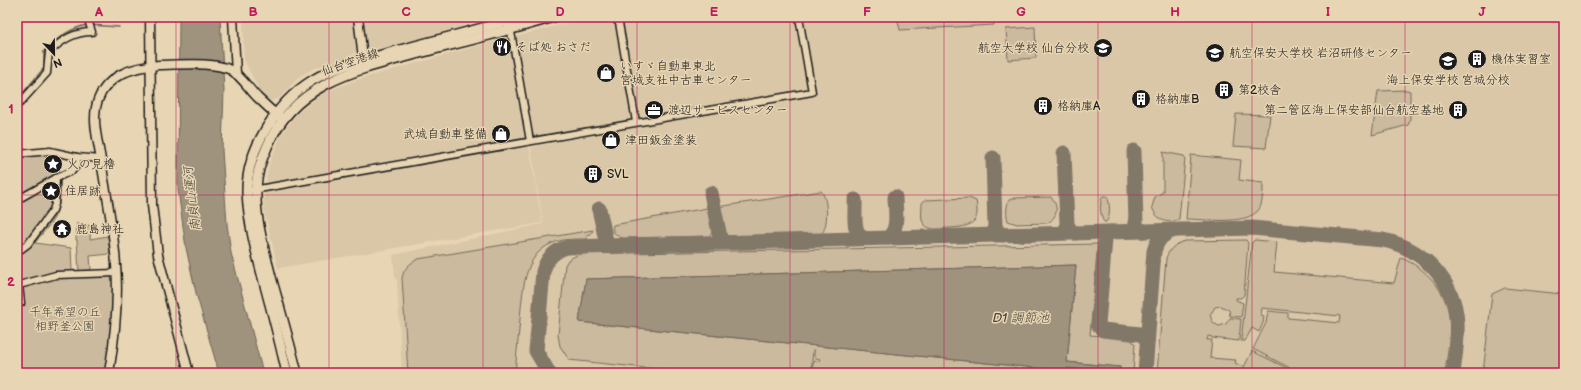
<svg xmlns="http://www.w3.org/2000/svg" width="1581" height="390" viewBox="0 0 1581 390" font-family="'Balsamiq Sans','Klee One',sans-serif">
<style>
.built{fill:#d9c7a8}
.green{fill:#cbba9d;stroke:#746b5c}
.water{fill:#a0937e;stroke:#6b6357}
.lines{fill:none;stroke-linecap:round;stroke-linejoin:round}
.stream{stroke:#6b6357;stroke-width:1.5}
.taxiway{stroke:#827868;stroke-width:15}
.street-casing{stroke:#1c1c1c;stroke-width:9}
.secondary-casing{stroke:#1c1c1c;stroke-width:11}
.primary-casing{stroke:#1c1c1c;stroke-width:12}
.street{stroke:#e8d5b3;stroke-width:6}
.secondary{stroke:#e8d5b3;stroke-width:8}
.primary{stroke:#e8d5b3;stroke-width:9}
.grid{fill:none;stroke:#c2185b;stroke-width:1;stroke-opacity:0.55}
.labels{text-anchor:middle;stroke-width:3;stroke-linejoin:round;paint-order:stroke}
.poi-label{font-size:12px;fill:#1c1c1c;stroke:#e8d5b3;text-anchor:start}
.street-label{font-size:12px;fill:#1c1c1c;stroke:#e8d5b3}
.park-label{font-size:12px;fill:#48443c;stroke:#e8d5b3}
.water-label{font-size:13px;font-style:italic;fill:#4a463e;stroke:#e8d5b3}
.neatline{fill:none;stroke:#c2185b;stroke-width:1.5}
.grid-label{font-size:13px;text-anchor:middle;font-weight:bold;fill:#c2185b}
</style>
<rect width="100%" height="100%" fill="#e8d5b3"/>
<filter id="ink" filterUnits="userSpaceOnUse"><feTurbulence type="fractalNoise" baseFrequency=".025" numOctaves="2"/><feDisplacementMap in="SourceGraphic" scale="8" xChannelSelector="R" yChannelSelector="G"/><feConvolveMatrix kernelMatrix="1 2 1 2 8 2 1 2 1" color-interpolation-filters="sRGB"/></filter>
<g filter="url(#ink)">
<!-- built -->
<g class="built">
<path d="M243,17H353L356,52L350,57L312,69L299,77L280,98L271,101L264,98L260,92L244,60Z"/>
<path d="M363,17H494L417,39L376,49H366Z"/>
<path d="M589,17H608L615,23L632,117L629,119L533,137L515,37Z"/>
<path d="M620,17H795L809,89L644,118L640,115Z"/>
<path d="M802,17H1564V373H402L397,281L395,277L393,255L543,224L531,147L623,129L815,94Z"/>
<path d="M510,37L528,139L265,187L269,164L281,135L296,115L321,94L356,80Z"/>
<path d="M529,145L542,223L278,268L264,210V192Z"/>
</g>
<!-- green -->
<g class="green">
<path d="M897,17H994V25L900,30Z"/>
<path d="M1035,27L1036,58L1008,60L1006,29Z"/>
<path d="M1407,90L1410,91V121L1408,125L1372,135L1378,91Z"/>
<path d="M1236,114L1270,115L1266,148L1233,146Z"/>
<path d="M1163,152L1184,156L1185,158L1179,219C1167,226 1156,219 1152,207L1155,197L1163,192Z"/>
<path d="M36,155H58C60,175 64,198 54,218C49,227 41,234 35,243L71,248L72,272H79L77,240H76L77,223L91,226L90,239L108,236L110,254L90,256L91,270L83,271H113V319L106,373H17V159Z"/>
<path d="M1191,155L1241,160L1239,180L1263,183C1263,189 1263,198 1261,205C1255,227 1204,219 1186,219Z"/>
<path d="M821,191C828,197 829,228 821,234L727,236L723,235L721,231L717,207Z"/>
<path d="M1103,196H1107C1110,202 1111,217 1106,222H1104C1100,217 1099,201 1103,196Z"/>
<path d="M1051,197C1059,206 1058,218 1047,223L1017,224L1008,221C1006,215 1006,206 1009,200L1014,198Z"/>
<path d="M969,198L976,201C977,205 977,209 977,213C976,227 961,227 950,228C942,228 929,232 924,224C920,220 922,209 922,203L925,200Z"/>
<path d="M707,208C712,214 716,231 709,236L623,238C616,236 611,232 613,225Z"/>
<path d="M593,230L591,234L587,235V239C579,239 571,239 563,240C527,247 524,279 521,308C519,330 517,351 515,373H408L402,278C404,268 409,264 418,259Z"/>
<path d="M1246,240L1248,243L1244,295L1241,298H1236V300L1243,303L1241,317L1230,316L1229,310L1221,306L1215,307L1210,315L1213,323L1219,326L1226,324L1230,318L1241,319L1239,341L1212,338V337L1208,336L1207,340H1212L1210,358L1236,360L1235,363L1244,367L1252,351L1297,373H1157L1166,258C1170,248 1175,244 1185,241Z"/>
<path d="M1255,240L1277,242L1274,272L1394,283L1401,258C1425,267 1447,291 1449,317C1451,336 1447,355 1445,373H1303L1301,372L1300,373L1253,349L1266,323L1268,311L1288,313V318L1339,323L1340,316L1262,308L1261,315L1264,316L1263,323L1259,332L1252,328L1245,341H1241L1252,242Z"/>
<path d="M1097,244L1098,247L1090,335L1129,338L1135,344L1133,373H1120V367L1067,362L1076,265L586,279L579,322L1066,371L1067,368L1113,373H812L813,363L815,361H820V359L816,358L814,356V350H813L811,373H694L569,360L560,346L558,335L565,265L568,260L579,254Z"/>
<path d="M1505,288L1562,294L1564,296V341L1560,350L1564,358V373H1483L1492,294Z"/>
</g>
<!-- water -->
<g class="water">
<path d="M179,17H220L224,90L222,150L227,224L231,253L263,373H219L196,293L186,248L178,190Z"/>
<path d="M1076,265L1067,362L1120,367V373L1067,368L1066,371L579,322L586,279Z"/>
</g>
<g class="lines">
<!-- stream -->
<g class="stream">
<path d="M91,25L119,27"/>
<path d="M17,100L44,68V51C56,39 70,28 87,25"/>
</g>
<!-- taxiway -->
<g class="taxiway">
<path d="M1134,151L1136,224L1138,228L1143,231"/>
<path d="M1064,153L1067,224L1070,230L1075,233"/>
<path d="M993,158L995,226L998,232L1003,235"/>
<path d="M711,193L721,242"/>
<path d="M855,200C856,211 851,234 864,238"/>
<path d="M599,209L607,245"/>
<path d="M1111,232L1107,234L1105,239L1098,325L1103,330L1140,334L1145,337L1147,341"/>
<path d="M887,238C900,231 895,209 895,197"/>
<path d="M549,373L536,351L543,272C546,259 555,250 568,247L1252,228L1383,240C1423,248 1455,281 1457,323C1458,340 1455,357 1453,373"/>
<path d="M1145,373L1154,251C1157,240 1163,233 1174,230"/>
</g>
<!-- street casing -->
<g class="street-casing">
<g id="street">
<path d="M613,17L619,23L636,122"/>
<path d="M510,26L530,141"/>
<path d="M17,105L20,103L47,73L49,52C62,40 74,32 92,32L87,17"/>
<path d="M17,154L50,151L77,157L101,159"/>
<path d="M253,190L812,92L799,17"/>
<path d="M17,200L56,178L72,171L77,165V157"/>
<path d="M17,252L28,244L53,210L55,204L56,178"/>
<path d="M17,304L21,303L19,285L56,275L116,273"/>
</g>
</g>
<!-- secondary casing -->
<g class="secondary-casing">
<g id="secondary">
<path d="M150,17L152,205L158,255L189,373"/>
<path d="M233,17L236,74"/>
<path d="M358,17L364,66"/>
<path d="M109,373C115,337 119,301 116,265C114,230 106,195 101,160C98,141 91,119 98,100C108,74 133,67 159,65C179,65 213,61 231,70C242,77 249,89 258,98C265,105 273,112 281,118"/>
</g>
</g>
<!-- primary casing -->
<g class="primary-casing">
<g id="primary">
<path d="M287,373C281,348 275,322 268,297C259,262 249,229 247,193C246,150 277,102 313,80C338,65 369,59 396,51C438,40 480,29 522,17"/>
<path d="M297,373C289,341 280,309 271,277C264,249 255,219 256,191C256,176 261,160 267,147C296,78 366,68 431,50C472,40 513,29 554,17"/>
</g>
</g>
<!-- street -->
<use href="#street" class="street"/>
<!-- secondary -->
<use href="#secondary" class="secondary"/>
<!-- primary -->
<use href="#primary" class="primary"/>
</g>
</g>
<!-- grid -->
<path class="grid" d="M176,17V373M329,17V373M483,17V373M637,17V373M790,17V373M944,17V373M1098,17V373M1252,17V373M1405,17V373M17,195H1564"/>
<!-- icons -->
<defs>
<g id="restaurant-disc" transform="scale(1)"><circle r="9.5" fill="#1c1c1c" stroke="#e8d5b3"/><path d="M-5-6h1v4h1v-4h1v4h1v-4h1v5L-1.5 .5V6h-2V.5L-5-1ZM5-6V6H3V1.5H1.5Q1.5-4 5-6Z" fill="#fff"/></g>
<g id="school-disc" transform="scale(1)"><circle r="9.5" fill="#1c1c1c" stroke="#e8d5b3"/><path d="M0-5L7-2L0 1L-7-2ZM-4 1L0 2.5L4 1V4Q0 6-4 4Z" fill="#fff"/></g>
<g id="building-disc" transform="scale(1)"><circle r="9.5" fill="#1c1c1c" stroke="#e8d5b3"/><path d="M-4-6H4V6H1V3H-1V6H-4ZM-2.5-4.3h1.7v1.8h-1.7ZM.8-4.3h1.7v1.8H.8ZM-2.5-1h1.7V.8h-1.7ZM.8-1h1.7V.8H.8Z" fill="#fff"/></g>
<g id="shop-disc" transform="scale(1)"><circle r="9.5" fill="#1c1c1c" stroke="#e8d5b3"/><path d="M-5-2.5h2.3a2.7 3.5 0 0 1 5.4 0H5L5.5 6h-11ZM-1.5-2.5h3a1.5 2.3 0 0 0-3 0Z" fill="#fff"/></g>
<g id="office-disc" transform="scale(1)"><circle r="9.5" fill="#1c1c1c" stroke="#e8d5b3"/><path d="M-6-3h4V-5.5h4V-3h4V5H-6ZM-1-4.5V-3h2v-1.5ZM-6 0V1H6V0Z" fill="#fff"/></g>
<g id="sight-disc" transform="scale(1)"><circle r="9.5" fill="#1c1c1c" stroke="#e8d5b3"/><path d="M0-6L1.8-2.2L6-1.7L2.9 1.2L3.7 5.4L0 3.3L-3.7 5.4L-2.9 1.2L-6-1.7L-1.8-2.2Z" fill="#fff"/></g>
<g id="temple-disc" transform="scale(1)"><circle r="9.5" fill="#1c1c1c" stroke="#e8d5b3"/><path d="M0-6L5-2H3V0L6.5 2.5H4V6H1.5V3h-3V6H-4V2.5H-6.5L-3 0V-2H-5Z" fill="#fff"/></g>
</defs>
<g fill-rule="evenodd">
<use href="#restaurant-disc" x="502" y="47"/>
<use href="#school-disc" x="1103" y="48"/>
<use href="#school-disc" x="1215" y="53"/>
<use href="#building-disc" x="1477" y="59"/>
<use href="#school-disc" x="1448" y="61"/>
<use href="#shop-disc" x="606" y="73"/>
<use href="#building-disc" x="1224" y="90"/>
<use href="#building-disc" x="1141" y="99"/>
<use href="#building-disc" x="1043" y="106"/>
<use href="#office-disc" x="654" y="110"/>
<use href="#building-disc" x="1458" y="110"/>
<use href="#shop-disc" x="501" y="134"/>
<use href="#shop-disc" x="611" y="140"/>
<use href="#sight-disc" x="53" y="164"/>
<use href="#building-disc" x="593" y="174"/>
<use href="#sight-disc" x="51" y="191"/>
<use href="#temple-disc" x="62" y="229"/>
</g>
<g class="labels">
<!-- poi labels -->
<g class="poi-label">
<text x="516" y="51">そば処 おさだ</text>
<text x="1089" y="52" text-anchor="end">航空大学校 仙台分校</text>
<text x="1229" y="57">航空保安大学校 岩沼研修センター</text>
<text x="1491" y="63">機体実習室</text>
<text x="620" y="70">いすゞ自動車東北<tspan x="620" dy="14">宮城支社中古車センター</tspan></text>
<text x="1448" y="84" text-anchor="middle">海上保安学校 宮城分校</text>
<text x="1238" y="94">第2校舎</text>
<text x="1155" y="103">格納庫B</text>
<text x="1057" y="110">格納庫A</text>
<text x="668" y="114">渡辺サービスセンター</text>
<text x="1444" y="114" text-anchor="end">第二管区海上保安部仙台航空基地</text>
<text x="487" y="138" text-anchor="end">武城自動車整備</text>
<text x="625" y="144">津田鈑金塗装</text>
<text x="67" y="168">火の見櫓</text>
<text x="607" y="178">SVL</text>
<text x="65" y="195">住居跡</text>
<text x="76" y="233">鹿島神社</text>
</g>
<!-- street labels -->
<g class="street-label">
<text transform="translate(350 62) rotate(-19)" y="4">仙台空港線</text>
</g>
<!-- park labels -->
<g class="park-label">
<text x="65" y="316">千年希望の丘<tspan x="65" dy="14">相野釜公園</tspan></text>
</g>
<!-- water labels -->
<g class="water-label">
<text transform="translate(191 199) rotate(-97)" y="5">南貞山運河</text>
<text x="1021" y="322">D1 調節池</text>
</g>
</g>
<!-- margin -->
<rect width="1581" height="390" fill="none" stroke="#e8d5b3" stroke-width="44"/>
<!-- north arrow -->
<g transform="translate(54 54) rotate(158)" stroke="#e8d5b3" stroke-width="3" paint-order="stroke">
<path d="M0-3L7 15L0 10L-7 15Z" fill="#1c1c1c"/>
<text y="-6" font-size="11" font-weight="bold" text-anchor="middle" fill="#1c1c1c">N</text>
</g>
<rect x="22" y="22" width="1537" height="346" class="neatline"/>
<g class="grid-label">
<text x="99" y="16">A</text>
<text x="253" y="16">B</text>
<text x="406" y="16">C</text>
<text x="560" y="16">D</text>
<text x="714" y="16">E</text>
<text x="867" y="16">F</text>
<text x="1021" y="16">G</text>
<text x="1175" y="16">H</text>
<text x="1328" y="16">I</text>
<text x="1482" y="16">J</text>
<text x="11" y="113">1</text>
<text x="11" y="286">2</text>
</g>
</svg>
